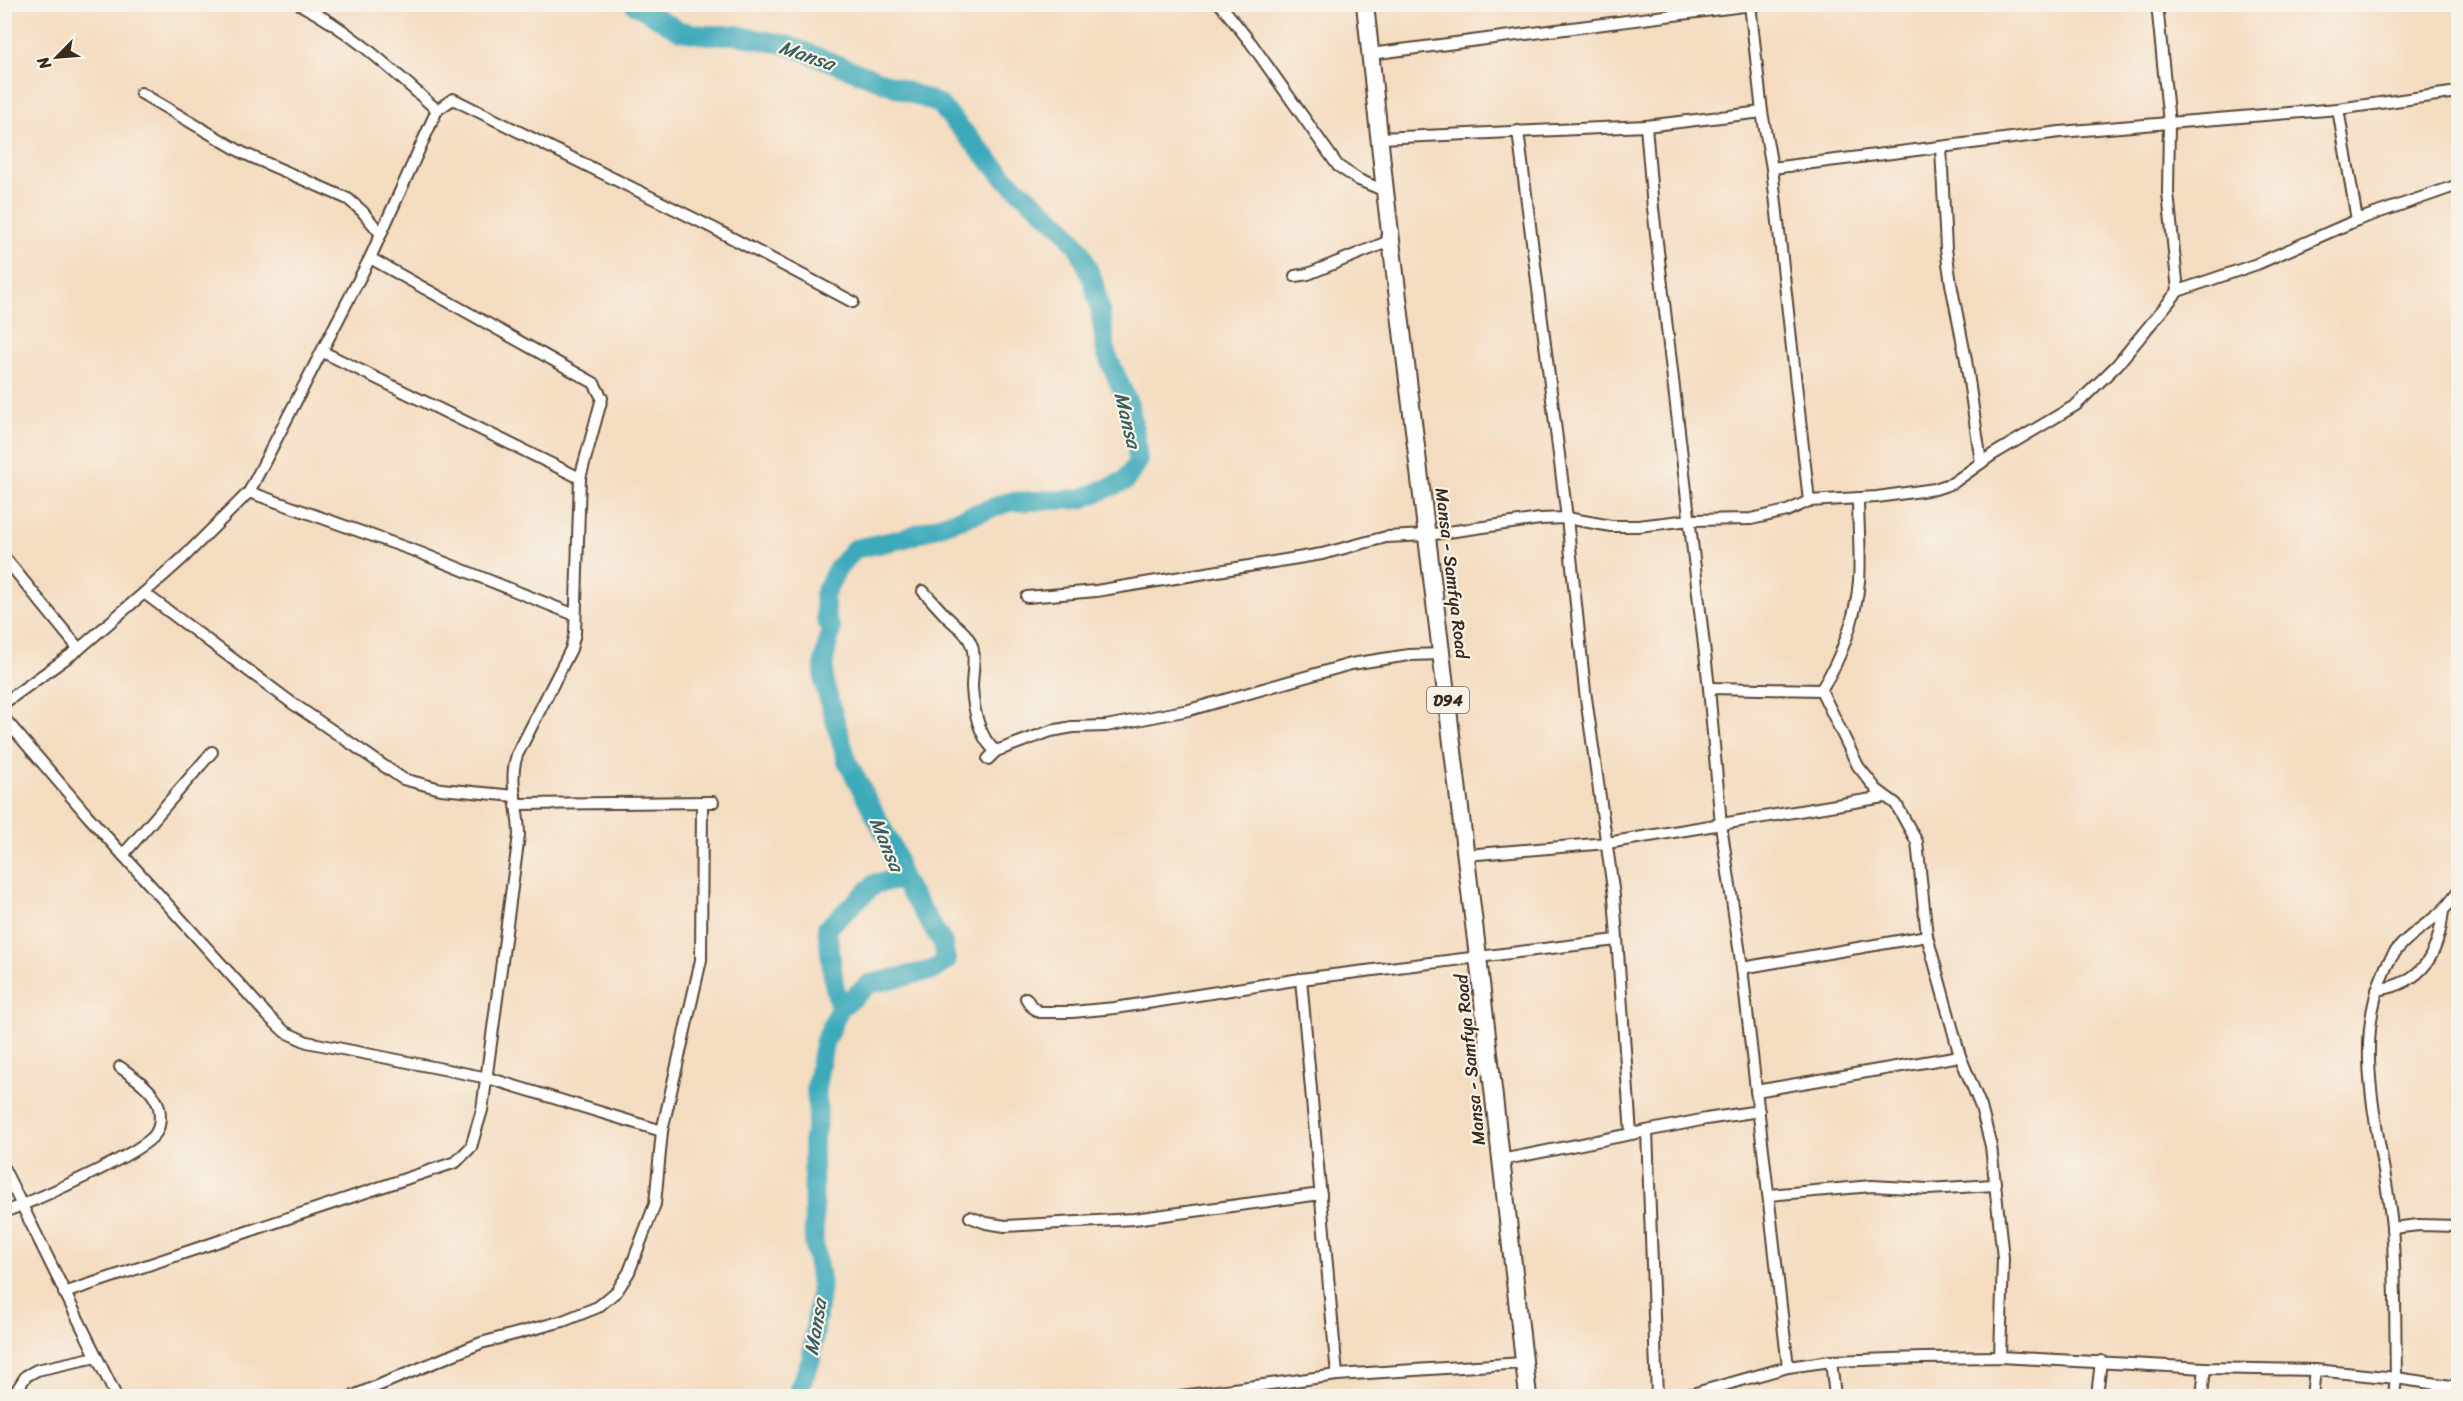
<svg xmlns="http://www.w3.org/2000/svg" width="2463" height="1401" viewBox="0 0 2463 1401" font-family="Sriracha,sans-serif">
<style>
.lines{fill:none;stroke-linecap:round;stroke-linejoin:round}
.river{stroke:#3caabb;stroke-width:20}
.minor-casing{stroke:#574536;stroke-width:14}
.primary-casing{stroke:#574536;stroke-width:20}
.minor{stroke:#fff;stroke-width:10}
.primary{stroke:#fff;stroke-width:16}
.labels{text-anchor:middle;stroke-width:4.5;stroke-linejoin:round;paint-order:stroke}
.shield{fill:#f7f3e8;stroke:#73665b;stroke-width:1.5}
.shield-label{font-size:16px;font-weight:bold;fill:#3b2a1e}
.street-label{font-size:18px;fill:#3b2a1e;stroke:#f7f3e8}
.water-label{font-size:20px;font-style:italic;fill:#3b5d5d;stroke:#f7f3e8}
</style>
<rect width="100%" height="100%" fill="#f7f3e8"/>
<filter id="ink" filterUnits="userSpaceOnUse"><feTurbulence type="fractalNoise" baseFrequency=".0167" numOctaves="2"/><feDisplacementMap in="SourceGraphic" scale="12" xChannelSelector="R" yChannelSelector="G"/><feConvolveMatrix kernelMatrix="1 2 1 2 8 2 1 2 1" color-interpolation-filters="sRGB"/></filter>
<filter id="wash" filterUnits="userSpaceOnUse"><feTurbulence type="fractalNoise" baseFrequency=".008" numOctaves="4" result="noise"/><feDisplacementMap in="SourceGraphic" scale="24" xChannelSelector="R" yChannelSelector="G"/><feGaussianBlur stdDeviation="1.35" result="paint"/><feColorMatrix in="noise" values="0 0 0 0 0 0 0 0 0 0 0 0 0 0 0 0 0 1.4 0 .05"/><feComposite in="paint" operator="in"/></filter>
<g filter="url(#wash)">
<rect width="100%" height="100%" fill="#f4dcc0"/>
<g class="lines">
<!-- river -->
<g class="river">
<path d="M634,4L680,31L704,35H736L787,45L939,104L1005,178L1063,228L1080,250L1093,281L1100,309L1106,353L1129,405L1136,439L1138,462L1125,481L1081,499L1009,502L902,539L854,549L836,571L824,595L826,619L831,630L824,660V683L847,761L895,853L902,880L943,943L946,961L933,970L869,984L840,1008L824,1043L816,1088L818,1117L813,1143L814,1242L821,1285L811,1360L796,1396"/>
<path d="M840,1008L834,984L827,928L876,883L902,880"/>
</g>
</g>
</g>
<g filter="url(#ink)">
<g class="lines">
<!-- minor casing -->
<g class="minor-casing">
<g id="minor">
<path d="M299,4C352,31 393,71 437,110"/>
<path d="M1220,4L1251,43L1338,166L1359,180L1385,191"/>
<path d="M1750,4L1762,112L1772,168L2060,132L2338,109L2458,92"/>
<path d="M2157,4L2169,123L2168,193L2178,291"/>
<path d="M1370,54L1759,4"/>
<path d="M141,93L243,153L348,199L362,211L381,234"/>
<path d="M2338,109L2357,220"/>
<path d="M1646,126L1653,208L1709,688L1721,825L1742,968L1788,1367"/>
<path d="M1518,131L1567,518L1585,691L1614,896L1631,1134"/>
<path d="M1380,138L1646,126L1762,112"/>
<path d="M1941,148L1946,249L1951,284L1966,360L1981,463"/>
<path d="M1772,168L1809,501"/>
<path d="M1295,276L1308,274L1392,240"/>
<path d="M323,352L580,478"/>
<path d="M249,492L418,552L575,615"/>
<path d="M4,557L79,649"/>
<path d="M923,591C931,599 939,609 948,618C958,628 967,632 972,646C976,658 972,674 972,687C973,707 979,739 996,751"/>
<path d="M144,593L292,703L403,779L441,789L515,796"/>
<path d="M1027,597L1096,591L1322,554L1386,537L1427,535L1540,519L1567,518L1611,526H1638L1690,520L1751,519L1787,511L1809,501L1877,497L1935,489L1953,483L1992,455L2076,405L2117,365L2178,291L2257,264L2357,220L2458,185"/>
<path d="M1709,688L1821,690"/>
<path d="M1821,690L1858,766L1877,790L1896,804L1917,842L1927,936L1960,1056L1981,1107L1991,1146L2003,1258L2000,1357"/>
<path d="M1821,690C1841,659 1856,618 1859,581C1861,554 1858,525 1858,498"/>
<path d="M4,703L79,649L144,593L183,558L249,492L370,258L437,110L453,99L713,228L853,302"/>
<path d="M4,718L87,815L268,1016L285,1032L307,1042L488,1078L662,1131"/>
<path d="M988,759L996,751L1051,731L1073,727L1106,726L1189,710L1351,664L1409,655L1443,654"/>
<path d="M517,804L713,802"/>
<path d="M123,855L212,752"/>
<path d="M1466,855L1607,843L1884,797"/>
<path d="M1742,968L1927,936"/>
<path d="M1301,979L1337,1375"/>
<path d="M2377,990C2424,983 2439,953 2443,910"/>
<path d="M1026,998L1031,1006L1039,1012H1072L1115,1008L1301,979L1616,940"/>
<path d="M1756,1091L1960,1056"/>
<path d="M1647,1131L1657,1396"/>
<path d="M1501,1160L1706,1119L1759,1111"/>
<path d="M4,1169L116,1396"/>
<path d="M1769,1195L1872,1186L1928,1189L1994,1185"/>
<path d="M4,1212C31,1202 144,1153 156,1133C161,1125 161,1110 157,1102C150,1087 132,1076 120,1067"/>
<path d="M970,1217L986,1223L1005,1226L1134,1219L1321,1194"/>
<path d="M2392,1228L2419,1225L2458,1226"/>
<path d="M64,1293L456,1162L471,1147L482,1110L519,835C519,808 508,781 517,755L571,649L575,633L580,478L602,398L594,383L370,258"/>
<path d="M1831,1361L1835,1396"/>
<path d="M13,1396L26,1376L37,1370L96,1357"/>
<path d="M353,1396L481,1343L563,1321L598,1307L617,1291L629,1272L655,1204L662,1131L701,960L702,802"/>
<path d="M1181,1396L1337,1375L1523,1363"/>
<path d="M1685,1396L1788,1367L1831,1361L1923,1358L2000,1357L2205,1368L2315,1370L2396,1378L2458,1387"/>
<path d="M2097,1396L2101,1361"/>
<path d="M2202,1396L2205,1368"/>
<path d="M2312,1396L2315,1370"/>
<path d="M2394,1396L2396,1378C2395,1328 2396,1277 2392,1227C2384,1141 2348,1050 2386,967C2398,941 2420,930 2440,913C2447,907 2453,899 2458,892"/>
</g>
</g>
<!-- primary casing -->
<g class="primary-casing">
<path id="primary" d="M1365,4L1385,191L1478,957L1528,1396"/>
</g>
<!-- minor -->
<use href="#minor" class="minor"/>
<!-- primary -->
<use href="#primary" class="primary"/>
</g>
</g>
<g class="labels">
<!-- shield labels -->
<rect class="shield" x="1427" y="687" width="42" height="26" rx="4.5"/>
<g class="shield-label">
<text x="1448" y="706">D94</text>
</g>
<!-- street labels -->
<g class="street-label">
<text transform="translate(1452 573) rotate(83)" y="6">Mansa - Samfya Road</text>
<text transform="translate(1470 1060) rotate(-96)" y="6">Mansa - Samfya Road</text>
</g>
<!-- water labels -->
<g class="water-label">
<text transform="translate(807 55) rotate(19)" y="7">Mansa</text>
<text transform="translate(1128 420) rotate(76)" y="7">Mansa</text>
<text transform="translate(887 844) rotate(67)" y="7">Mansa</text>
<text transform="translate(815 1327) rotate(-81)" y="7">Mansa</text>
</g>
</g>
<!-- margin -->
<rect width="2463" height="1401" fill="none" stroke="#f7f3e8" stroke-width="24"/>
<!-- north arrow -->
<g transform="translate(57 57) rotate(245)" stroke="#f7f3e8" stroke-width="4.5" paint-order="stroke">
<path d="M0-4.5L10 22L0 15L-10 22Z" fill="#3b2a1e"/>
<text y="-9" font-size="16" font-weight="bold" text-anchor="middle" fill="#3b2a1e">N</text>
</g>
</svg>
